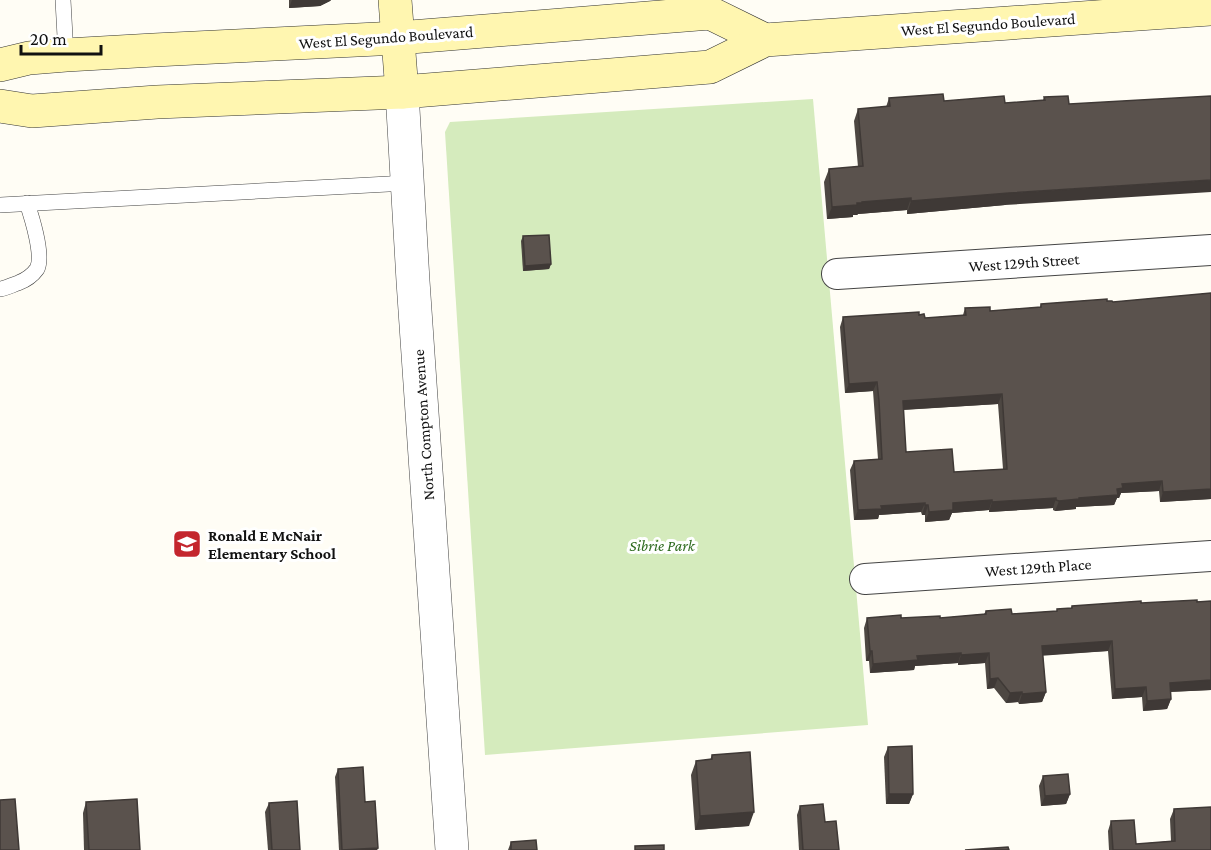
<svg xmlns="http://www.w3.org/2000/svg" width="1211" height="850" viewBox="0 0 1211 850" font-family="'Crimson Pro',serif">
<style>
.green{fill:#d5ebbd}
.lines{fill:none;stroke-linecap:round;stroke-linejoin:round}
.service-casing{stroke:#444;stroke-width:16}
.minor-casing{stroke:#444;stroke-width:32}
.tertiary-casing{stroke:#444;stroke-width:34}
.secondary-casing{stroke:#333;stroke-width:34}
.service{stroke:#fff;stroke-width:15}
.minor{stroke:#fff;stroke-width:30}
.tertiary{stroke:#fff;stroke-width:33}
.secondary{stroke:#fff6b0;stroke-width:33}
.wall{fill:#4d4742;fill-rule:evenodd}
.shaded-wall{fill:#3f3936}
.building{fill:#5a524d;stroke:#3f3936;stroke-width:1.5;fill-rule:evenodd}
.labels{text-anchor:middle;stroke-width:6;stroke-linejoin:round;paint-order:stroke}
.street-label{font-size:16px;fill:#111;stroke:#fff}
.poi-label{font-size:16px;font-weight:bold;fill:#111;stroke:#fff;text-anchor:start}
.park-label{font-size:16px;font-style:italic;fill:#2f6b1f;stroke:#fff}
</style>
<rect width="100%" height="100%" fill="#fffdf5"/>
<!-- green -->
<path class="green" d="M813,99L868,725L485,755L445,132L450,122Z"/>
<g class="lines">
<!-- service casing -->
<g class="service-casing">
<g id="service">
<path d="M63,0L66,55"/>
<path d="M0,205L407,183"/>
<path d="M0,289C7,288 12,285 18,283C26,280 32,276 37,269C44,256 32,218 27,203"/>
</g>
</g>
<!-- minor casing -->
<g class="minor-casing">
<g id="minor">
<path d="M837,274L1211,250"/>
<path d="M865,579L1211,556"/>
</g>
</g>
<!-- tertiary casing -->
<g class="tertiary-casing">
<path id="tertiary" d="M402,92L413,281L452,850"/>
</g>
<!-- secondary casing -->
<g class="secondary-casing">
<g id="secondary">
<path d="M395,0L402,92"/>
<path d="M0,65L29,58L66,55L154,50L398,38L710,13L765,40"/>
<path d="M0,106L32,111L157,102L402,92L710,67L765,40L1211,9"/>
</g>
</g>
<!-- service -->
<use href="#service" class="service"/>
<!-- minor -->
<use href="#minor" class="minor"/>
<!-- tertiary -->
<use href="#tertiary" class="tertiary"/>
<!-- secondary -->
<use href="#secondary" class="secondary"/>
</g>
<!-- wall -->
<g class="wall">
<path d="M289,0H331L330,1L320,6L289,8Z"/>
<path d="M1068,96L1005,205L907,214V210L858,214L857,215H853V217L827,219L824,182L829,169L858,167L854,121L858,109L886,107L889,98L944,101L1005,103L1043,100L1044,97Z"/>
<path d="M523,236L551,264L549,269L523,271L521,241Z"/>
<path d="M1211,293V499L1160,502L1159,491L1121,493L1119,498H1117L1114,505L1076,507V509L1055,511L1053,510V508L989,512V510L952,513L949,520L925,522V515H922L921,512L879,515L878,519L854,520L850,470L854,461L878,459L873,391L845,393L840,327L843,317L919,315L925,318L963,315L965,308L990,311L1040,307L1041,304L1107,301L1113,302ZM998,404L1003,469L954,472L906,452L903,410Z"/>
<path d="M1211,601V690L1170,692L1171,699L1167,709L1143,711L1142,697L1112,699L1108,651L1043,655L1046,692L1042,702L1019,704L1018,702L1006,703L994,688L987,689L985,663L958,665V663L915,666L914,670L870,673L869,661H866L864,628L867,618H940L984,614L986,611L1012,614L1056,611L1071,608L1072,606Z"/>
<path d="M888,747L913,794L909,804H886L884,757Z"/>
<path d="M712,755L749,826L695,830L691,775L696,761L710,760Z"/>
<path d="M338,769L365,802L378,848L377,850H339L335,777Z"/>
<path d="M1043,776L1070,794L1066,804L1041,806L1039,786Z"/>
<path d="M86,802L140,850H84L83,813Z"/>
<path d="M269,803L300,850H268L265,812Z"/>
<path d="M800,806L825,822L839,850H799L797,815Z"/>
<path d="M1174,809L1211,850H1109L1108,831L1111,821L1136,844L1171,841L1170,819Z"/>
<path d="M511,842L537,850H508Z"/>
</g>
<!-- shaded-wall -->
<g class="shaded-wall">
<path d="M292,0H331L330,1L320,6L289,8Z"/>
<path d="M1211,180V192L1005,205L907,214L911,201L1009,193Z"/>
<path d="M911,198L907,210L858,214L857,215H853V217L827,219L832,207L857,203L862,202Z"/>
<path d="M551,264L549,269L523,271L525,266Z"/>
<path d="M877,382L873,391L845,393L849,384Z"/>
<path d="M1002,394L998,404L899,410L903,401Z"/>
<path d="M1162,481L1159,491L1121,493L1119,498H1117L1114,505L1076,507V509L1055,511L1059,501L1079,498L1122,484Z"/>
<path d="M1211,489V499L1160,502L1163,492Z"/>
<path d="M1056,498L1053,508L989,512L992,502Z"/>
<path d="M992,500L989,510L952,513L949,520L925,522L929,512L953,503Z"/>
<path d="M925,503L921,512L879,515L878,519L854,520L858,510L881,506Z"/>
<path d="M925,505H928L925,515H922Z"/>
<path d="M1112,641L1108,651L1039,656L1042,646Z"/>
<path d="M870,651H872L869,661H866Z"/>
<path d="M961,653L958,663L915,666L914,670L870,673L873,664L917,656Z"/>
<path d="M989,653L985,663L958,665L961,655Z"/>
<path d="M998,678L994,688L987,689L990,679Z"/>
<path d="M1211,680V690L1166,692L1170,683Z"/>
<path d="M1146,687L1142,697L1112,699L1115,689Z"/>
<path d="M1022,692L1018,702L1006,703L1010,693Z"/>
<path d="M1046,692L1042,702L1019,704L1022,694Z"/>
<path d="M1171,699L1167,709L1143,711L1147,701Z"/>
<path d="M889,794H913L909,804H886Z"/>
<path d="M1070,794L1066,804L1041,806L1045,796Z"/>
<path d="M754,812L749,826L695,830L700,816Z"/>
<path d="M378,848L377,850H347Z"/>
</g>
<!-- building -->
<g class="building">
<path d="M943,94L944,101L1004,96L1005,103L1045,100L1044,97L1068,96L1069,104L1211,96V180L1009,193L911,201V198L862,202V203H857V205L832,207L829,169L863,166L858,109L890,106L889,98Z"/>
<path d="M549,235L551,264L525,266L523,236Z"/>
<path d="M1211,293V489L1163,492L1162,481L1122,484L1123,488L1117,489L1118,495L1079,498V499L1059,501L1056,500V498L992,502V500L953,503V510L929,512L928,505H925V503L881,506L882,509L858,510L854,461L882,459L879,401L877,382L849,384L843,317L919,312V315L924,314L925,318L966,315L965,308L990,307V311L1041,307V304L1107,299V301H1112L1113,302ZM1002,394L1007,469L954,472L952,449L906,452L903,401Z"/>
<path d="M1197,600V602L1211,601V680L1170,683L1171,699L1147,701L1146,687L1115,689L1112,641L1042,646L1046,692L1022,694V692L1010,693L998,678L990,679L989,653L961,655V653L917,656L918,660L873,664L872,651H870L867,618L901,615V618L940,616V618L986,614V611L1011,609L1012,614L1057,611V609L1072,608V606L1141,601V603Z"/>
<path d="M912,746L913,794H889L888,747Z"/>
<path d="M750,752L754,812L700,816L696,761L712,759V755Z"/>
<path d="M363,767L365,802L375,801L378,848L342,850L338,769Z"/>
<path d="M1068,774L1070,794L1045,796L1043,776Z"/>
<path d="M15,799L19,850H0V800Z"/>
<path d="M137,799L140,850H89L86,802Z"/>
<path d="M297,801L300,850H272L269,803Z"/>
<path d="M823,804L825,822L836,821L839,850H803L800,806Z"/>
<path d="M1211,807V850H1113L1111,821L1134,820L1136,844L1175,841L1174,809Z"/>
<path d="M536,840L537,850H511V842Z"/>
<path d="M664,845V850H635V846Z"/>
<path d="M1008,847L1009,850H965Z"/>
</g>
<!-- icons -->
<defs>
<g id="school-square" transform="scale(1.5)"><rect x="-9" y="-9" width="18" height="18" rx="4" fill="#c4262e" stroke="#fff"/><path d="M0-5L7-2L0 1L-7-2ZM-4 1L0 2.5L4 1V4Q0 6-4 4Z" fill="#fff"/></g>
</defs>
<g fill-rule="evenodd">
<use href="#school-square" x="187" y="544"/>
</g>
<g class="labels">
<!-- street labels -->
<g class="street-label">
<text transform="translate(988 24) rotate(-4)" y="6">West El Segundo Boulevard</text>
<text transform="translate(386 37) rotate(-4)" y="6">West El Segundo Boulevard</text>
<text transform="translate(1024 262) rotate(-4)" y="6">West 129th Street</text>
<text transform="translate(423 425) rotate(-94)" y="6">North Compton Avenue</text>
<text transform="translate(1038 567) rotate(-4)" y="6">West 129th Place</text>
</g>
<!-- poi labels -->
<g class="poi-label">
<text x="208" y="541">Ronald E McNair<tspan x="208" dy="18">Elementary School</tspan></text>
</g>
<!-- park labels -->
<g class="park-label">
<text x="662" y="551">Sibrie Park</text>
</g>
</g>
<!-- scale -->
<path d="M21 45v9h80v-9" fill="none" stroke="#111111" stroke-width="3"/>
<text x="30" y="45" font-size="18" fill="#111111" stroke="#ffffff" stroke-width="4.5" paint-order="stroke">20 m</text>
</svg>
